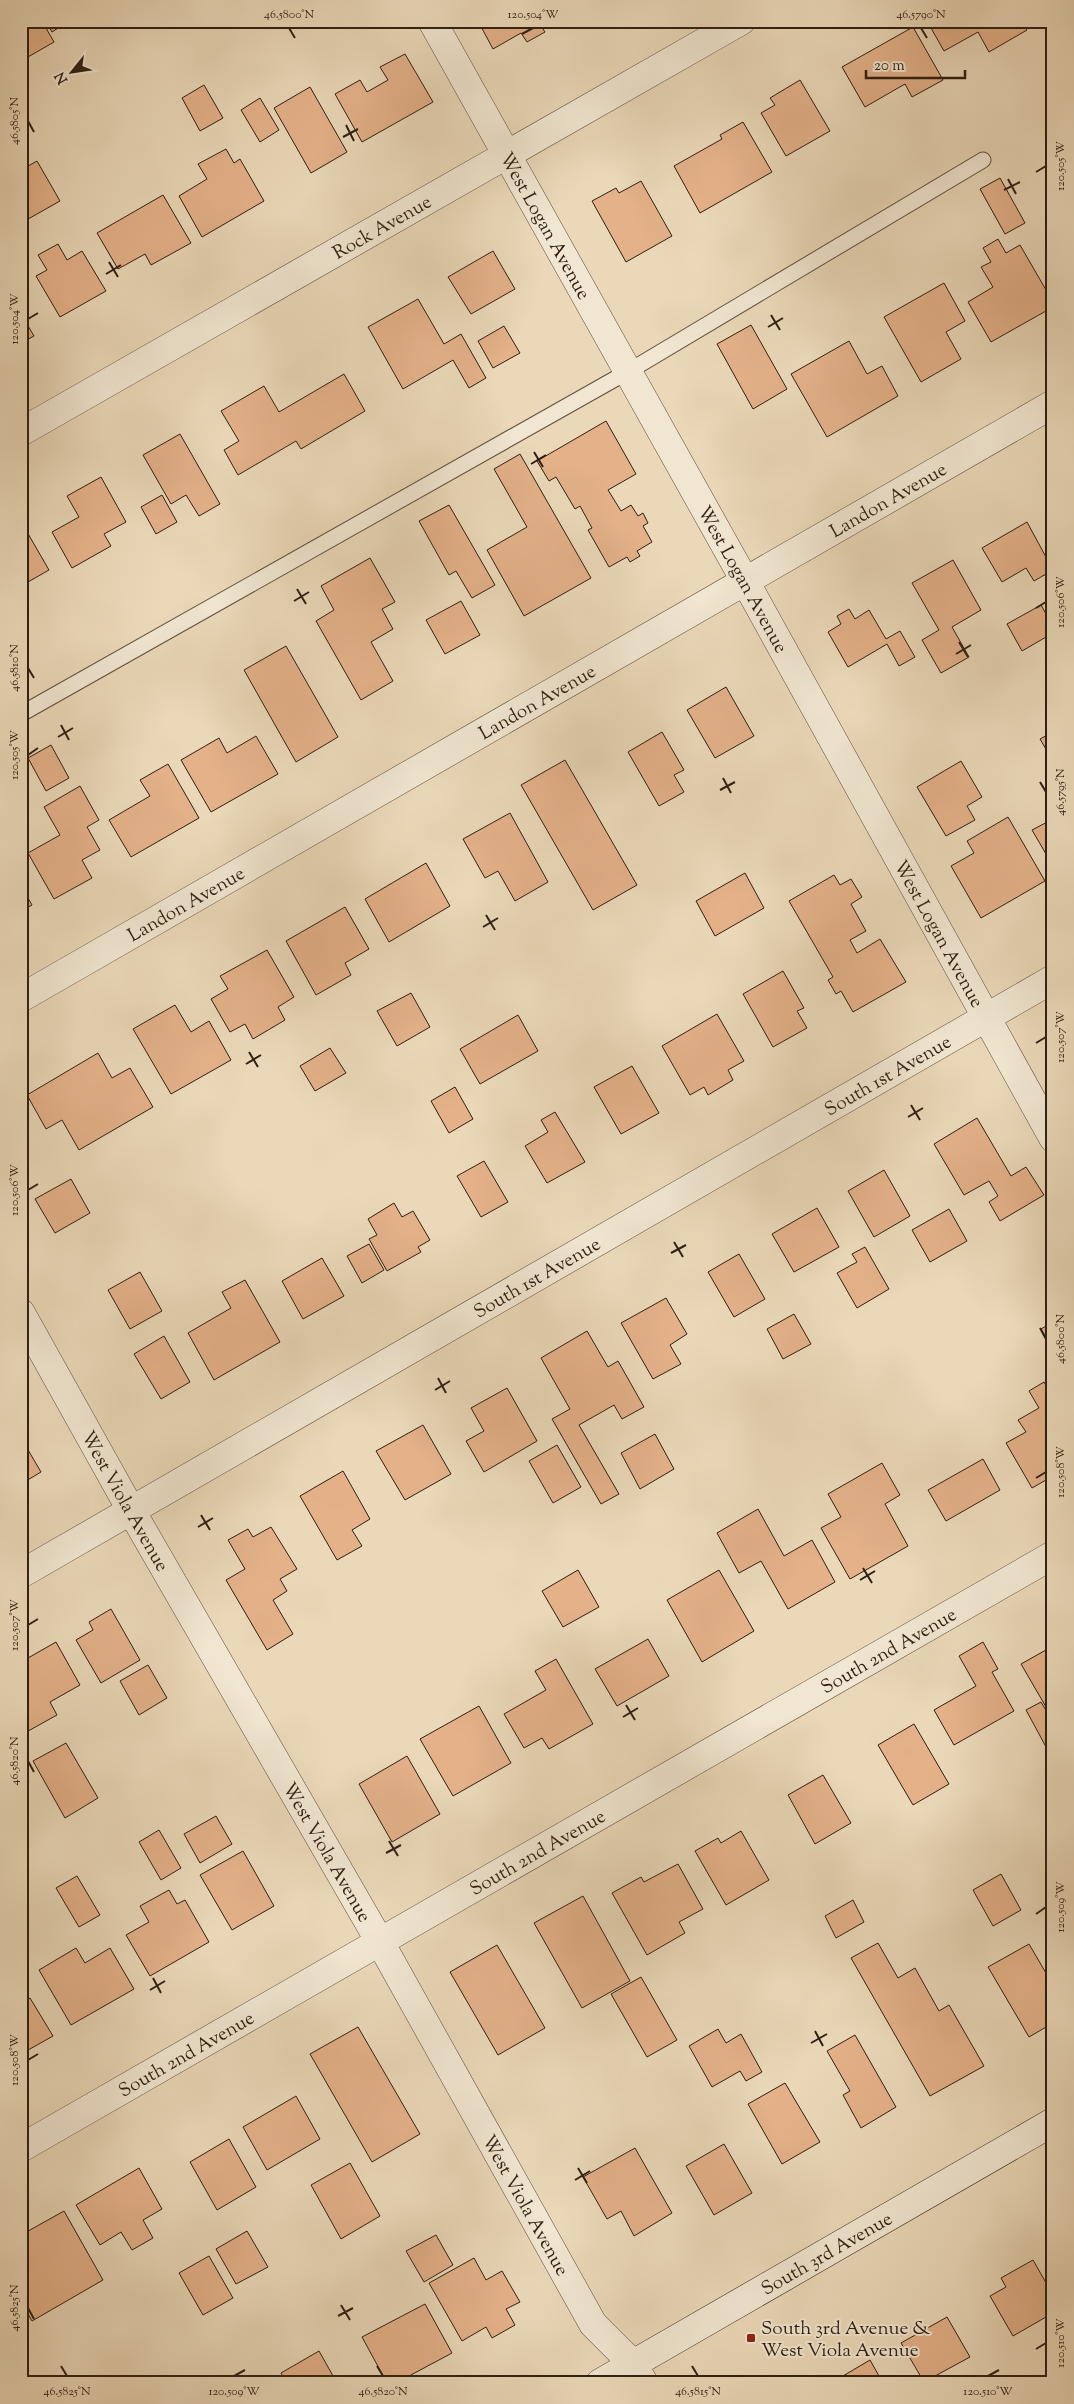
<svg xmlns="http://www.w3.org/2000/svg" width="1074" height="2404" viewBox="0 0 1074 2404" font-family="'Sorts Mill Goudy',serif">
<style>
.building{fill:#e4b189;stroke:#2f1f13}
.lines{fill:none;stroke-linecap:round;stroke-linejoin:round}
.lane-casing{stroke:#5e4d3c;stroke-width:17}
.street-casing{stroke:#5e4d3c;stroke-width:29}
.secondary-casing{stroke:#2f1f13;stroke-width:29}
.lane{stroke:#f1e6d1;stroke-width:15}
.street{stroke:#f1e6d1;stroke-width:28}
.secondary{stroke:#f1e6d1;stroke-width:28}
.ticks{fill:none;stroke:#2f1f13;stroke-width:2}
.poi-dot{fill:#8f2418;stroke:#f1e6d1;stroke-width:2}
.labels{text-anchor:middle;stroke-width:4;stroke-linejoin:round;paint-order:stroke}
.street-label{font-size:19px;fill:#2f1f13;stroke:#f1e6d1}
.poi-label{font-size:19px;fill:#2f1f13;stroke:#f1e6d1;text-anchor:start}
.neatline{fill:none;stroke:#2f1f13;stroke-width:2}
.ticks-label{font-size:12px;text-anchor:middle;fill:#2f1f13}
</style>
<rect width="100%" height="100%" fill="#ead8b8"/>
<filter id="stains"><feTurbulence type="fractalNoise" baseFrequency=".004" numOctaves="4"/><feColorMatrix values="0 0 0 0 .2 0 0 0 0 .09 0 0 0 0 .02 0 0 0 .5 -.17"/></filter>
<radialGradient id="worn" r=".72"><stop offset=".6" stop-color="#630" stop-opacity="0"/><stop offset="1" stop-color="#630" stop-opacity=".3"/></radialGradient>
<!-- building -->
<g class="building">
<path d="M21,21H42L54,42L21,61Z"/>
<path d="M46,21H69L52,32Z"/>
<path d="M478,21H538L545,32L527,42L521,33L493,49Z"/>
<path d="M927,21H1022L1027,30L989,52L978,32L944,51Z"/>
<path d="M913,27L943,80L912,97L905,84L865,107L842,67Z"/>
<path d="M405,54L433,102L362,142L335,94L360,80L367,92L388,80L380,67Z"/>
<path d="M800,80L830,131L786,156L761,113L775,105L770,98Z"/>
<path d="M204,85L223,118L200,131L182,98Z"/>
<path d="M310,87L347,152L311,173L274,108Z"/>
<path d="M260,98L279,130L260,142L241,110Z"/>
<path d="M743,122L772,172L700,213L674,166L722,139L720,135Z"/>
<path d="M226,149L234,163L240,159L264,201L202,237L179,196L207,179L198,164Z"/>
<path d="M37,161L60,201L21,223V170Z"/>
<path d="M1000,178L1025,223L1005,234L980,189Z"/>
<path d="M641,181L672,236L626,262L592,201L616,188L619,193Z"/>
<path d="M163,195L191,243L151,265L145,254L118,269L97,233Z"/>
<path d="M998,239L1006,253L1020,245L1053,302V307L991,342L968,302L993,287L981,267L991,262L983,248Z"/>
<path d="M58,244L67,260L82,251L106,291L60,317L36,276L47,270L38,255Z"/>
<path d="M493,251L515,289L471,314L448,277Z"/>
<path d="M944,283L965,321L946,332L961,359L921,382L884,317Z"/>
<path d="M418,299L444,344L461,334L486,378L469,388L453,360L403,389L368,327Z"/>
<path d="M21,314L34,336L21,343Z"/>
<path d="M751,325L787,389L753,409L717,344Z"/>
<path d="M504,326L520,353L493,368L478,341Z"/>
<path d="M849,341L867,374L882,366L898,396L827,437L791,374Z"/>
<path d="M344,374L365,411L301,449L296,441L238,475L224,450L239,441L221,411L264,386L279,412Z"/>
<path d="M606,421L636,474L608,490L621,511L631,505L638,516L643,513L648,523L643,526L652,542L637,551L640,556L630,562L627,557L609,567L588,530L592,528L580,506L575,509L556,477L549,481L537,461Z"/>
<path d="M180,434L220,504L199,516L186,495L171,504L143,455Z"/>
<path d="M520,454L591,578L524,616L487,550L527,527L494,469Z"/>
<path d="M101,477L126,522L104,534L111,546L72,568L52,532L79,517L67,496Z"/>
<path d="M162,495L177,522L156,534L141,507Z"/>
<path d="M449,505L495,585L472,598L456,571L449,575L419,521Z"/>
<path d="M1027,522L1053,570L1034,581L1026,568L1002,582L982,548Z"/>
<path d="M23,525L49,570L21,586V526Z"/>
<path d="M370,558L395,602L382,609L393,629L371,642L393,681L361,700L316,621L334,610L321,586Z"/>
<path d="M953,560L981,610L952,627L969,657L941,673L922,640L939,630L912,583Z"/>
<path d="M461,601L480,635L445,654L426,620Z"/>
<path d="M1041,605L1053,626V633L1022,651L1007,624Z"/>
<path d="M849,609L855,619L869,610L886,639L900,631L915,657L899,666L887,644L848,667L828,632L841,624L837,616Z"/>
<path d="M286,646L338,737L296,762L244,670Z"/>
<path d="M726,687L754,736L715,758L687,710Z"/>
<path d="M662,732L684,770L674,775L684,792L659,806L628,752Z"/>
<path d="M1053,732V761L1040,739Z"/>
<path d="M256,736L278,774L211,812L181,760L219,738L227,753Z"/>
<path d="M51,745L69,778L46,791L28,758Z"/>
<path d="M565,760L637,885L593,910L521,785Z"/>
<path d="M961,761L982,797L967,806L975,820L946,836L917,787Z"/>
<path d="M168,764L199,818L131,857L109,820L150,796L140,780Z"/>
<path d="M80,786L99,820L87,827L100,850L82,860L92,878L54,899L28,853L60,835L44,807Z"/>
<path d="M510,813L548,882L515,901L498,871L485,878L463,839Z"/>
<path d="M1008,817L1045,881L981,918L951,866L974,853L967,841Z"/>
<path d="M1053,819V866L1032,830Z"/>
<path d="M426,863L450,906L389,942L365,899Z"/>
<path d="M745,873L764,908L715,936L696,901Z"/>
<path d="M834,875L840,885L851,879L862,897L851,904L866,931L850,940L857,953L880,939L906,982L853,1012L841,991L836,994L828,980L833,977L789,901Z"/>
<path d="M21,886L32,905L21,911Z"/>
<path d="M345,907L369,949L345,963L351,975L316,995L286,941Z"/>
<path d="M267,950L294,997L278,1007L285,1020L253,1039L245,1024L230,1032L211,999L228,989L220,976Z"/>
<path d="M783,971L804,1008L797,1011L807,1028L773,1047L743,994Z"/>
<path d="M411,993L430,1027L397,1046L377,1011Z"/>
<path d="M175,1005L191,1032L209,1021L231,1060L171,1094L133,1029Z"/>
<path d="M717,1014L744,1061L728,1070L733,1080L708,1095L704,1087L690,1095L662,1046Z"/>
<path d="M518,1015L538,1051L480,1084L460,1049Z"/>
<path d="M330,1048L346,1073L315,1091L300,1066Z"/>
<path d="M98,1053L112,1078L130,1068L153,1107L79,1150L62,1120L46,1129L27,1095Z"/>
<path d="M632,1066L659,1113L621,1134L594,1087Z"/>
<path d="M455,1087L473,1119L449,1133L431,1101Z"/>
<path d="M555,1112L585,1162L547,1183L525,1146L548,1132L541,1120Z"/>
<path d="M977,1118L1011,1176L1026,1167L1044,1195L1000,1221L989,1202L998,1196L989,1181L964,1195L934,1144Z"/>
<path d="M484,1161L508,1202L481,1217L457,1176Z"/>
<path d="M884,1170L910,1216L874,1237L848,1191Z"/>
<path d="M71,1179L90,1213L55,1233L35,1199Z"/>
<path d="M394,1203L402,1217L413,1211L430,1240L418,1247L421,1252L387,1271L369,1239L377,1235L368,1219Z"/>
<path d="M817,1208L839,1247L794,1272L772,1234Z"/>
<path d="M949,1209L967,1241L930,1262L912,1230Z"/>
<path d="M369,1244L384,1270L362,1283L347,1256Z"/>
<path d="M865,1247L889,1289L857,1308L837,1273L857,1262L852,1254Z"/>
<path d="M739,1254L765,1299L734,1317L708,1272Z"/>
<path d="M322,1258L344,1296L303,1319L282,1281Z"/>
<path d="M140,1272L162,1311L130,1329L108,1290Z"/>
<path d="M245,1280L280,1342L214,1380L188,1333L231,1308L222,1292Z"/>
<path d="M666,1298L687,1334L670,1345L681,1364L653,1379L621,1323Z"/>
<path d="M794,1314L811,1344L783,1359L767,1329Z"/>
<path d="M1053,1322V1349L1041,1329Z"/>
<path d="M587,1331L608,1367L618,1361L644,1407L622,1419L614,1405L579,1425L619,1494L601,1504L552,1419L570,1409L541,1358Z"/>
<path d="M164,1336L190,1382L161,1399L134,1354Z"/>
<path d="M1044,1382L1053,1397V1462L1049,1464L1053,1476L1032,1488L1006,1443L1026,1432L1018,1420L1039,1408L1029,1391Z"/>
<path d="M507,1388L537,1441L484,1472L466,1441L484,1431L471,1408Z"/>
<path d="M423,1425L451,1474L405,1500L376,1451Z"/>
<path d="M655,1434L674,1469L640,1489L621,1453Z"/>
<path d="M21,1438L41,1472L21,1484Z"/>
<path d="M557,1445L581,1487L553,1503L529,1461Z"/>
<path d="M983,1459L1000,1490L946,1521L928,1490Z"/>
<path d="M882,1463L900,1495L885,1504L908,1546L850,1579L821,1528L841,1517L828,1494Z"/>
<path d="M343,1471L370,1519L352,1530L362,1546L337,1560L300,1496Z"/>
<path d="M758,1509L784,1556L812,1540L835,1582L788,1609L761,1561L739,1573L717,1533Z"/>
<path d="M271,1527L297,1569L280,1579L287,1591L273,1600L293,1634L267,1650L226,1580L245,1569L228,1540L248,1529L253,1537Z"/>
<path d="M578,1570L599,1607L563,1627L542,1591Z"/>
<path d="M719,1570L754,1631L702,1662L667,1600Z"/>
<path d="M111,1609L140,1660L101,1683L76,1640L93,1630L89,1622Z"/>
<path d="M648,1639L669,1676L617,1706L595,1669Z"/>
<path d="M56,1642L80,1685L50,1702L57,1715L21,1735V1662Z"/>
<path d="M983,1642L998,1669L992,1672L1014,1711L954,1745L934,1710L976,1686L959,1656Z"/>
<path d="M1053,1646V1719L1021,1664Z"/>
<path d="M556,1659L593,1724L549,1749L542,1738L524,1748L504,1714L546,1690L535,1671Z"/>
<path d="M148,1665L167,1698L139,1715L120,1681Z"/>
<path d="M1041,1702L1053,1722L1052,1758L1026,1710Z"/>
<path d="M479,1706L511,1763L453,1796L420,1739Z"/>
<path d="M914,1724L949,1784L913,1805L878,1745Z"/>
<path d="M66,1743L98,1798L65,1818L33,1761Z"/>
<path d="M407,1756L440,1814L392,1842L359,1784Z"/>
<path d="M21,1769L29,1782L21,1786Z"/>
<path d="M823,1775L851,1823L815,1844L788,1795Z"/>
<path d="M216,1816L232,1844L200,1863L184,1834Z"/>
<path d="M159,1830L181,1868L161,1880L139,1842Z"/>
<path d="M741,1831L769,1880L726,1905L695,1851L718,1838L721,1843Z"/>
<path d="M243,1851L274,1906L232,1930L200,1875Z"/>
<path d="M678,1864L703,1909L679,1922L685,1933L647,1955L612,1893L641,1877L644,1882Z"/>
<path d="M1001,1874L1021,1910L993,1926L973,1890Z"/>
<path d="M77,1876L100,1915L79,1927L56,1888Z"/>
<path d="M169,1890L177,1904L185,1900L209,1942L150,1976L126,1935L149,1922L140,1906Z"/>
<path d="M583,1896L630,1981L582,2008L534,1923Z"/>
<path d="M853,1900L864,1922L836,1938L825,1916Z"/>
<path d="M878,1943L898,1978L915,1968L939,2011L949,2005L984,2066L930,2096L851,1958Z"/>
<path d="M1029,1944L1053,1985V2023L1029,2037L988,1967Z"/>
<path d="M497,1945L545,2028L498,2055L450,1972Z"/>
<path d="M76,1948L85,1963L110,1948L134,1989L71,2025L39,1970Z"/>
<path d="M641,1977L677,2040L647,2057L611,1994Z"/>
<path d="M30,1998L53,2036L21,2054V2003Z"/>
<path d="M358,2027L420,2134L372,2162L310,2054Z"/>
<path d="M718,2029L726,2043L741,2034L762,2072L746,2081L740,2071L712,2087L689,2046Z"/>
<path d="M855,2035L896,2107L861,2128L843,2095L850,2091L827,2051Z"/>
<path d="M785,2083L820,2142L782,2164L748,2104Z"/>
<path d="M296,2096L320,2139L267,2170L243,2127Z"/>
<path d="M229,2139L256,2187L217,2210L190,2162Z"/>
<path d="M724,2144L752,2193L714,2215L686,2166Z"/>
<path d="M635,2148L672,2213L634,2236L621,2211L607,2219L583,2177Z"/>
<path d="M350,2163L380,2216L341,2239L311,2185Z"/>
<path d="M139,2168L162,2209L143,2220L153,2238L132,2250L121,2232L100,2245L76,2205Z"/>
<path d="M64,2211L103,2280L32,2321L21,2302V2235Z"/>
<path d="M247,2231L268,2267L236,2284L216,2249Z"/>
<path d="M436,2235L453,2265L424,2282L406,2251Z"/>
<path d="M209,2256L233,2298L203,2315L179,2273Z"/>
<path d="M474,2258L486,2280L502,2271L520,2302L506,2309L515,2325L492,2338L486,2327L462,2341L429,2283Z"/>
<path d="M1033,2260L1053,2295V2313L1013,2336L990,2296L1006,2287L1001,2278Z"/>
<path d="M425,2304L452,2353L396,2383H387L362,2337Z"/>
<path d="M947,2317L970,2357L924,2382L901,2343Z"/>
<path d="M319,2351L337,2383H286L281,2373Z"/>
<path d="M870,2360L883,2383H831Z"/>
</g>
<g class="lines">
<!-- lane casing -->
<g class="lane-casing">
<path id="lane" d="M21,714L629,371L983,160"/>
</g>
<!-- street casing -->
<g class="street-casing">
<g id="street">
<path id="s1" d="M432,21L745,581L1053,1138"/>
<path id="s2" d="M21,432L741,21"/>
<path id="s3" d="M21,998L1053,404"/>
<path id="s4" d="M21,1313L132,1512L380,1942L593,2324L633,2364L644,2383"/>
<path id="s5" d="M21,1574L1053,979"/>
<path id="s6" d="M21,2148L1053,1555"/>
</g>
</g>
<!-- secondary casing -->
<g class="secondary-casing">
<g id="secondary">
<path id="s7" d="M600,2383L1053,2122"/>
</g>
</g>
<!-- lane -->
<use href="#lane" class="lane"/>
<!-- street -->
<use href="#street" class="street"/>
<!-- secondary -->
<use href="#secondary" class="secondary"/>
</g>
<!-- ticks -->
<path class="ticks" d="M289,28L295,38M921,28L927,38M522,34L533,28M28,121L34,132M346,125L354,141M343,137L358,129M1036,172L1046,166M1008,179L1016,194M1004,190L1020,182M109,262L118,277M106,274L121,265M771,315L780,330M28,319L38,313M768,327L783,318M534,452L543,467M531,464L546,455M297,589L306,604M294,601L309,592M1036,608L1046,602M959,642L968,657M956,654L971,645M28,668L34,678M61,725L69,740M58,737L73,728M28,755L38,748M723,778L731,793M1040,782L1046,792M720,790L735,782M486,915L495,930M483,927L498,918M1036,1043L1046,1037M249,1052L258,1067M246,1064L261,1055M911,1105L920,1120M908,1117L923,1108M28,1190L38,1184M674,1242L683,1257M671,1253L686,1245M1040,1328L1046,1339M438,1378L446,1393M435,1390L450,1381M1036,1478L1046,1472M201,1515L210,1530M198,1527L213,1518M863,1568L872,1583M860,1580L875,1571M28,1625L38,1619M626,1705L635,1720M623,1717L638,1708M28,1761L34,1772M389,1841L398,1856M386,1853L401,1845M1036,1914L1046,1907M153,1978L161,1993M150,1990L165,1981M815,2031L823,2046M811,2043L827,2034M28,2060L38,2054M578,2168L587,2183M575,2180L590,2171M341,2305L350,2320M28,2308L34,2319M338,2316L353,2308M1036,2349L1046,2343M61,2366L67,2376M377,2366L383,2376M692,2366L698,2376M234,2376L245,2370M988,2376L999,2370"/>
<!-- markers -->
<rect class="poi-dot" x="746" y="2333" width="10" height="10" rx="2.5"/>
<g class="labels">
<!-- street labels -->
<g class="street-label">
<text dy="7" stroke="none"><textPath href="#s1" startOffset="234">West Logan Avenue</textPath></text>
<text dy="7" stroke="none"><textPath href="#s2" startOffset="415">Rock Avenue</textPath></text>
<text dy="7" stroke="none"><textPath href="#s3" startOffset="1000">Landon Avenue</textPath></text>
<text dy="7" stroke="none"><textPath href="#s1" startOffset="639">West Logan Avenue</textPath></text>
<text dy="7" stroke="none"><textPath href="#s3" startOffset="595">Landon Avenue</textPath></text>
<text dy="7" stroke="none"><textPath href="#s3" startOffset="190">Landon Avenue</textPath></text>
<text dy="7" stroke="none"><textPath href="#s1" startOffset="1044">West Logan Avenue</textPath></text>
<text dy="7" stroke="none"><textPath href="#s5" startOffset="1000">South 1st Avenue</textPath></text>
<text dy="7" stroke="none"><textPath href="#s5" startOffset="595">South 1st Avenue</textPath></text>
<text dy="7" stroke="none"><textPath href="#s4" startOffset="215">West Viola Avenue</textPath></text>
<text dy="7" stroke="none"><textPath href="#s6" startOffset="1000">South 2nd Avenue</textPath></text>
<text dy="7" stroke="none"><textPath href="#s4" startOffset="620">West Viola Avenue</textPath></text>
<text dy="7" stroke="none"><textPath href="#s6" startOffset="595">South 2nd Avenue</textPath></text>
<text dy="7" stroke="none"><textPath href="#s6" startOffset="190">South 2nd Avenue</textPath></text>
<text dy="7" stroke="none"><textPath href="#s4" startOffset="1025">West Viola Avenue</textPath></text>
<text dy="7" stroke="none"><textPath href="#s7" startOffset="261">South 3rd Avenue</textPath></text>
</g>
<!-- poi labels -->
<g class="poi-label">
<text x="761" y="2334">South 3rd Avenue &amp;<tspan x="761" dy="22">West Viola Avenue</tspan></text>
</g>
</g>
<!-- margin -->
<rect width="1074" height="2404" fill="none" stroke="#ead8b8" stroke-width="55"/>
<!-- north arrow -->
<g transform="translate(72 72) rotate(240)" stroke="#f1e6d1" stroke-width="4" paint-order="stroke">
<path d="M0-4L9 19L0 12L-9 19Z" fill="#2f1f13"/>
<text y="-8" font-size="14" font-weight="bold" text-anchor="middle" fill="#2f1f13">N</text>
</g>
<!-- scale -->
<path d="M866 70v8h99v-8" fill="none" stroke="#2f1f13" stroke-width="2.5"/>
<text x="874" y="70" font-size="15" fill="#2f1f13" stroke="#f1e6d1" stroke-width="4" paint-order="stroke">20 m</text>
<rect x="28" y="28" width="1018" height="2348" class="neatline"/>
<g class="ticks-label">
<text x="289" y="18">46.5800°N</text>
<text x="533" y="18">120.504°W</text>
<text x="921" y="18">46.5790°N</text>
<text transform="translate(14 121) rotate(-90)" y="4">46.5805°N</text>
<text transform="translate(1060 166) rotate(-90)" y="4">120.505°W</text>
<text transform="translate(14 319) rotate(-90)" y="4">120.504°W</text>
<text transform="translate(1060 602) rotate(-90)" y="4">120.506°W</text>
<text transform="translate(14 668) rotate(-90)" y="4">46.5810°N</text>
<text transform="translate(14 755) rotate(-90)" y="4">120.505°W</text>
<text transform="translate(1060 792) rotate(-90)" y="4">46.5795°N</text>
<text transform="translate(1060 1037) rotate(-90)" y="4">120.507°W</text>
<text transform="translate(14 1190) rotate(-90)" y="4">120.506°W</text>
<text transform="translate(1060 1339) rotate(-90)" y="4">46.5800°N</text>
<text transform="translate(1060 1472) rotate(-90)" y="4">120.508°W</text>
<text transform="translate(14 1625) rotate(-90)" y="4">120.507°W</text>
<text transform="translate(14 1761) rotate(-90)" y="4">46.5820°N</text>
<text transform="translate(1060 1907) rotate(-90)" y="4">120.509°W</text>
<text transform="translate(14 2060) rotate(-90)" y="4">120.508°W</text>
<text transform="translate(14 2308) rotate(-90)" y="4">46.5825°N</text>
<text transform="translate(1060 2343) rotate(-90)" y="4">120.510°W</text>
<text x="67" y="2395">46.5825°N</text>
<text x="234" y="2395">120.509°W</text>
<text x="383" y="2395">46.5820°N</text>
<text x="698" y="2395">46.5815°N</text>
<text x="988" y="2395">120.510°W</text>
</g>
<rect width="100%" height="100%" filter="url(#stains)"/>
<rect width="100%" height="100%" fill="url(#worn)"/>
</svg>
